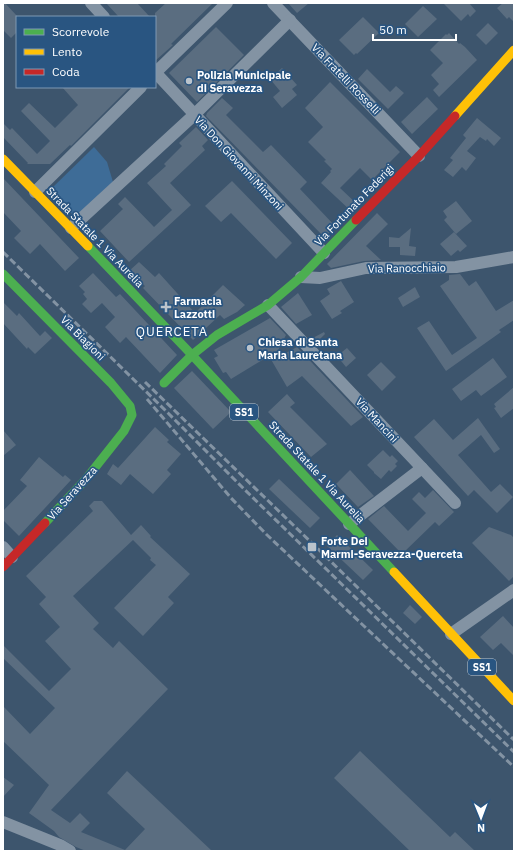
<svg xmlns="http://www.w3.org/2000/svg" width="517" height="854" viewBox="0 0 517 854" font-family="'IBM Plex Sans',sans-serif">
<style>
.green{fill:#3e6c97}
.building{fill:#5a6d80}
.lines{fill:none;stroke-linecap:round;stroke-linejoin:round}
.street{stroke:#8393a3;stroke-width:12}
.fast{stroke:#4caf50;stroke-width:9}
.slow{stroke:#ffc107;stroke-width:9}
.jam{stroke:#c62828;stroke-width:9}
.rail{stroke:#8393a3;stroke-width:3;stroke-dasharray:7 3;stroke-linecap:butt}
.poi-dot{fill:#bbc4cc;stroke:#295581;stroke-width:1.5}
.labels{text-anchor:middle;stroke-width:3.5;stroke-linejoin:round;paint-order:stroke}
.shield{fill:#295581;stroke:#bfccd9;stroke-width:1}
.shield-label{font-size:10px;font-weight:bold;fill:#fff}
.poi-label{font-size:11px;font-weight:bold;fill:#fff;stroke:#295581;text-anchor:start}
.street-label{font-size:11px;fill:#fff;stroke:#295581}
.quarter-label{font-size:13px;letter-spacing:1px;fill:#fff;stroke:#295581}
</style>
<rect width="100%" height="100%" fill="#3d556d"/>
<!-- green -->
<path class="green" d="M94,147L107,162L113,182L78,215H73L51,193L52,188Z"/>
<!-- building -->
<g class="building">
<path d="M3,3H5L17,16V32L11,38L3,30Z"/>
<path d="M106,3H137L150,17H119Z"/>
<path d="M166,3H213L171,44L173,45L155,61V13Z"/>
<path d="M288,3H309L297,13Z"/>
<path d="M443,3H469L476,11L470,17L468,14L461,21Z"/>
<path d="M503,3H514V22L509,17L507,19L497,8Z"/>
<path d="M423,6L437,19L418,37L405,24Z"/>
<path d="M363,17L379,33L357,54L356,53L354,55L339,40Z"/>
<path d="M488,23L498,33L486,45L476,35Z"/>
<path d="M216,27L244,55L197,102L169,73Z"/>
<path d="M449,33L459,44L460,43L465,47L477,60L439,97L433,90L439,84L431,75L443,63L430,50L446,34L447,35Z"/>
<path d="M282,68L297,85L292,89L297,95L282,108L273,97L280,91L270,79Z"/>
<path d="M367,69L390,92L396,86L404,93L388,109L358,79Z"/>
<path d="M330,82L400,152L372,180L360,168L340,188L358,205L351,211L321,183L331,172L330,171L332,169L324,161L326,160L308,142L323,127L305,108Z"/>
<path d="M62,87H130L71,146L70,145L50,164H27L28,163L3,137V123L10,130L12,128L37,154L50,141L21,111L29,103L55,128L78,105Z"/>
<path d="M427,97L438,109L412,134L401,122Z"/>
<path d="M222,98L233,108L226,115L263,152L271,145L307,182L300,189L335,226L325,238L206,116L207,113Z"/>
<path d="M477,118L501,138L494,146L487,139L486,141L480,137L467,151L476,158L466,171L462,167L453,177L444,170L453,160L450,158L466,138L463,135Z"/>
<path d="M196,127L208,140L202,146L205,150L170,183L191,205L129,262L100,231L123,209L118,204L125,197L154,227L172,210L147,183L166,166L164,164L182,146L179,143Z"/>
<path d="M3,178L79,258L65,271L40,244L30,254L14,238L21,231L3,212Z"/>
<path d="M232,181L292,243L276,259L231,213L221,222L205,206Z"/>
<path d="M456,201L472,221L456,234L444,220L447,217L443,211Z"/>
<path d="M377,213L388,224L366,246L381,260L364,261L331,268L327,264Z"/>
<path d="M411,228L409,246L416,247L415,256L400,255V247H389V237L399,238Z"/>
<path d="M454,232L467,246L460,252L458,250L451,256L440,244Z"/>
<path d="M139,262L155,277L159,273L195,313L223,285L245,305L237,312L224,319L220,315L193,340L143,288L145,286L129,271Z"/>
<path d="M93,273L116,297L120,294L177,355L160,373L126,337L120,343L105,327L115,317L102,303L91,313L82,304L87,299L83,294L85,292L79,286Z"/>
<path d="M460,274L469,286L476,281L496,311L514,300V320L499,330L501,332L446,371L417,328L429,321L452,355L477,338L440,286L449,280V275Z"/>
<path d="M341,281L354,302L340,311L342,313L332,319L320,301L330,294L327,289Z"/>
<path d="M415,287L420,297L403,307L398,298Z"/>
<path d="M298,293L312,315L296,324L281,307Z"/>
<path d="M3,302L17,316L19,313L40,336L45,331L52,338L35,354L28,347L27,349L3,323Z"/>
<path d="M270,318L286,335L273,360L297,347L363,417L351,426L302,376L287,387L269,356L231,379L226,372L223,373L214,358L218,356L214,350Z"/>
<path d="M324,332L325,334L315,344L311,339Z"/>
<path d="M347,348L356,358L346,367L337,356Z"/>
<path d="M493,358L507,377L481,396L476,390L461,401L452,389Z"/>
<path d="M381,362L396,377L382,391L367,375Z"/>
<path d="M192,371L231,412L213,429L174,388Z"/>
<path d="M514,387V408L501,418L494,408L496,407L494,404Z"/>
<path d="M287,394L295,403L290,407L327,444L311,457L268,412Z"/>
<path d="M478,418L500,449L494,453L481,435L458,455L491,492L500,484L513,497L497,513L474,490L468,496L414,437L434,419L453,440Z"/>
<path d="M155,427L169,440L167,442L181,454L167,470L171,474L153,494L130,474L121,485L107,474L113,464L118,468Z"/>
<path d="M3,430L16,445L3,456Z"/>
<path d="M383,450L390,457L392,455L398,461L395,464L397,466L391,472L389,470L381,479L374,473V472L367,465Z"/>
<path d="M39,457L63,477L65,475L71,480L19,536L3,520V511L27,486L20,480Z"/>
<path d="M350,470L374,496L358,507L336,484Z"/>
<path d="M279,479L320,518L310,528L269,489Z"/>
<path d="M433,490L454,512L439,526L435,522L402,554L368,519L384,506L408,531L426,513L412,499L419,492L425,498Z"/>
<path d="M94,501H102L131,535L141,525L151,536L150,537L190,574L168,597L174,603L143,636L114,608L156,565L150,560L151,558L133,540L73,596L99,623L93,629L113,648L119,641L168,689L51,810L70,823L80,813L90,823L81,832L125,850L145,829L107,793L127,771L212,851H86L76,847L59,837L54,831L29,813L49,785L3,741V706L30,734L55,708L3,658V645L49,691L71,669L45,641L60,627L39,604L46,597L26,576L93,511L89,506Z"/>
<path d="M489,527L511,535L514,538V576L509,581L472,543Z"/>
<path d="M337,535L373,570L363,580L327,546Z"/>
<path d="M410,605L422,617L415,624L403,613Z"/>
<path d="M503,616L514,628V656L501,643L493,650L480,637Z"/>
<path d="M360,751L450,837L455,832L475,851H410L334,778Z"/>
<path d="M3,777L14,785L3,797Z"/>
</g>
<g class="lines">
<!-- street -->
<g class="street">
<path d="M91,3L104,17"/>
<path d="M273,3L419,156"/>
<path d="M155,72L324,253"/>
<path d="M155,73L227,3"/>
<path d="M35,192L141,87"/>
<path d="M71,228L194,115L290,20"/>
<path d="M301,277L320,278L366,268L456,267L514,257"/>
<path d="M268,305L422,468L349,524"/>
<path d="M422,468L455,503"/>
<path d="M3,547L12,557"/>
<path d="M451,634L514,590"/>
<path d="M3,822L60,845L70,851"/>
</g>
<!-- fast -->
<g class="fast">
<path d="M88,246L192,355L394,572"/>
<path d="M3,274L111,383L130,406L132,415L124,431L86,479L45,523"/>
<path d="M164,383L192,355L217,335L268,305L301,277L356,220"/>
</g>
<!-- slow -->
<g class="slow">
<path d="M455,116L514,50"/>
<path d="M3,159L88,246"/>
<path d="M394,572L514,701"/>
</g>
<!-- jam -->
<g class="jam">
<path d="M356,220L419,156L455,116"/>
<path d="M3,567L45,523"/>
</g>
<!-- rail -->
<g class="rail">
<path d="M3,252L168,413L245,490L514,752"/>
<path d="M145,382L315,546L514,740"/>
<path d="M147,399L231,498L266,534L514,767"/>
</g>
</g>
<!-- markers -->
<g class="poi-dot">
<circle cx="189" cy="81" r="4"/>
<path d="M164 301h4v4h4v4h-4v4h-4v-4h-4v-4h4z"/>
<circle cx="250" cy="348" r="4"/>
<rect x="307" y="542" width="10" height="10" rx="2"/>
</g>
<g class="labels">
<!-- shield labels -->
<g class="shield">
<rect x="230" y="404" width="28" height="16" rx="3"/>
<rect x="468" y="659" width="28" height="16" rx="3"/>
</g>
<g class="shield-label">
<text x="244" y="416">SS1</text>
<text x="482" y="671">SS1</text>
</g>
<!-- poi labels -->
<g class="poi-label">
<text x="197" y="79">Polizia Municipale<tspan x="197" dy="13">di Seravezza</tspan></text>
<text x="174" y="305">Farmacia<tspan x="174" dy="13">Lazzotti</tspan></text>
<text x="258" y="346">Chiesa di Santa<tspan x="258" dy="13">Maria Lauretana</tspan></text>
<text x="321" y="545">Forte Dei<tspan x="321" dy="13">Marmi-Seravezza-Querceta</tspan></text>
</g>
<!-- street labels -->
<g class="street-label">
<text transform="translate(346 79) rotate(46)" y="4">Via Fratelli Rosselli</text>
<text transform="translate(239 163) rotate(47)" y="4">Via Don Giovanni Minzoni</text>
<text transform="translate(354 205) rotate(-46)" y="4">Via Fortunato Federigi</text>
<text transform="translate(95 237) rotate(46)" y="4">Strada Statale 1 Via Aurelia</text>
<text transform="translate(407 268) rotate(-1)" y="4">Via Ranocchiaio</text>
<text transform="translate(83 338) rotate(45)" y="4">Via Biagioni</text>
<text transform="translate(377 420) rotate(47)" y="4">Via Mancini</text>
<text transform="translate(317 472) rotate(47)" y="4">Strada Statale 1 Via Aurelia</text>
<text transform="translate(72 493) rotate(-48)" y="4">Via Seravezza</text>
</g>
<!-- quarter labels -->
<g class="quarter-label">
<text x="172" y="336">QUERCETA</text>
</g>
</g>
<!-- border -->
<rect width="517" height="854" fill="none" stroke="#ffffff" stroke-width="8"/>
<!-- legend -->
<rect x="16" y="16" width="140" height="72" fill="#295581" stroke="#7f99b3"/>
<rect x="24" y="29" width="20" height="6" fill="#4caf50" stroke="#7f99b3"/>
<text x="52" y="36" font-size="12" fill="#ffffff">Scorrevole</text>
<rect x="24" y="49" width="20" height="6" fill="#ffc107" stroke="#7f99b3"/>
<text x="52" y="56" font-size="12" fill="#ffffff">Lento</text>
<rect x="24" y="69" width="20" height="6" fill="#c62828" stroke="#7f99b3"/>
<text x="52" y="76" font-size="12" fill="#ffffff">Coda</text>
<!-- north arrow -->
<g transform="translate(481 818) rotate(179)" stroke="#295581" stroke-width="3" paint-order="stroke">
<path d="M0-3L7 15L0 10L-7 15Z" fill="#ffffff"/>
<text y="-6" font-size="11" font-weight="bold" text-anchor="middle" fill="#ffffff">N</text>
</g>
<!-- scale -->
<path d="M373 34v6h83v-6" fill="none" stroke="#ffffff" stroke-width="2"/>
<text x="379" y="34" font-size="12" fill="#ffffff" stroke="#295581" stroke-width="3" paint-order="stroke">50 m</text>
</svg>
